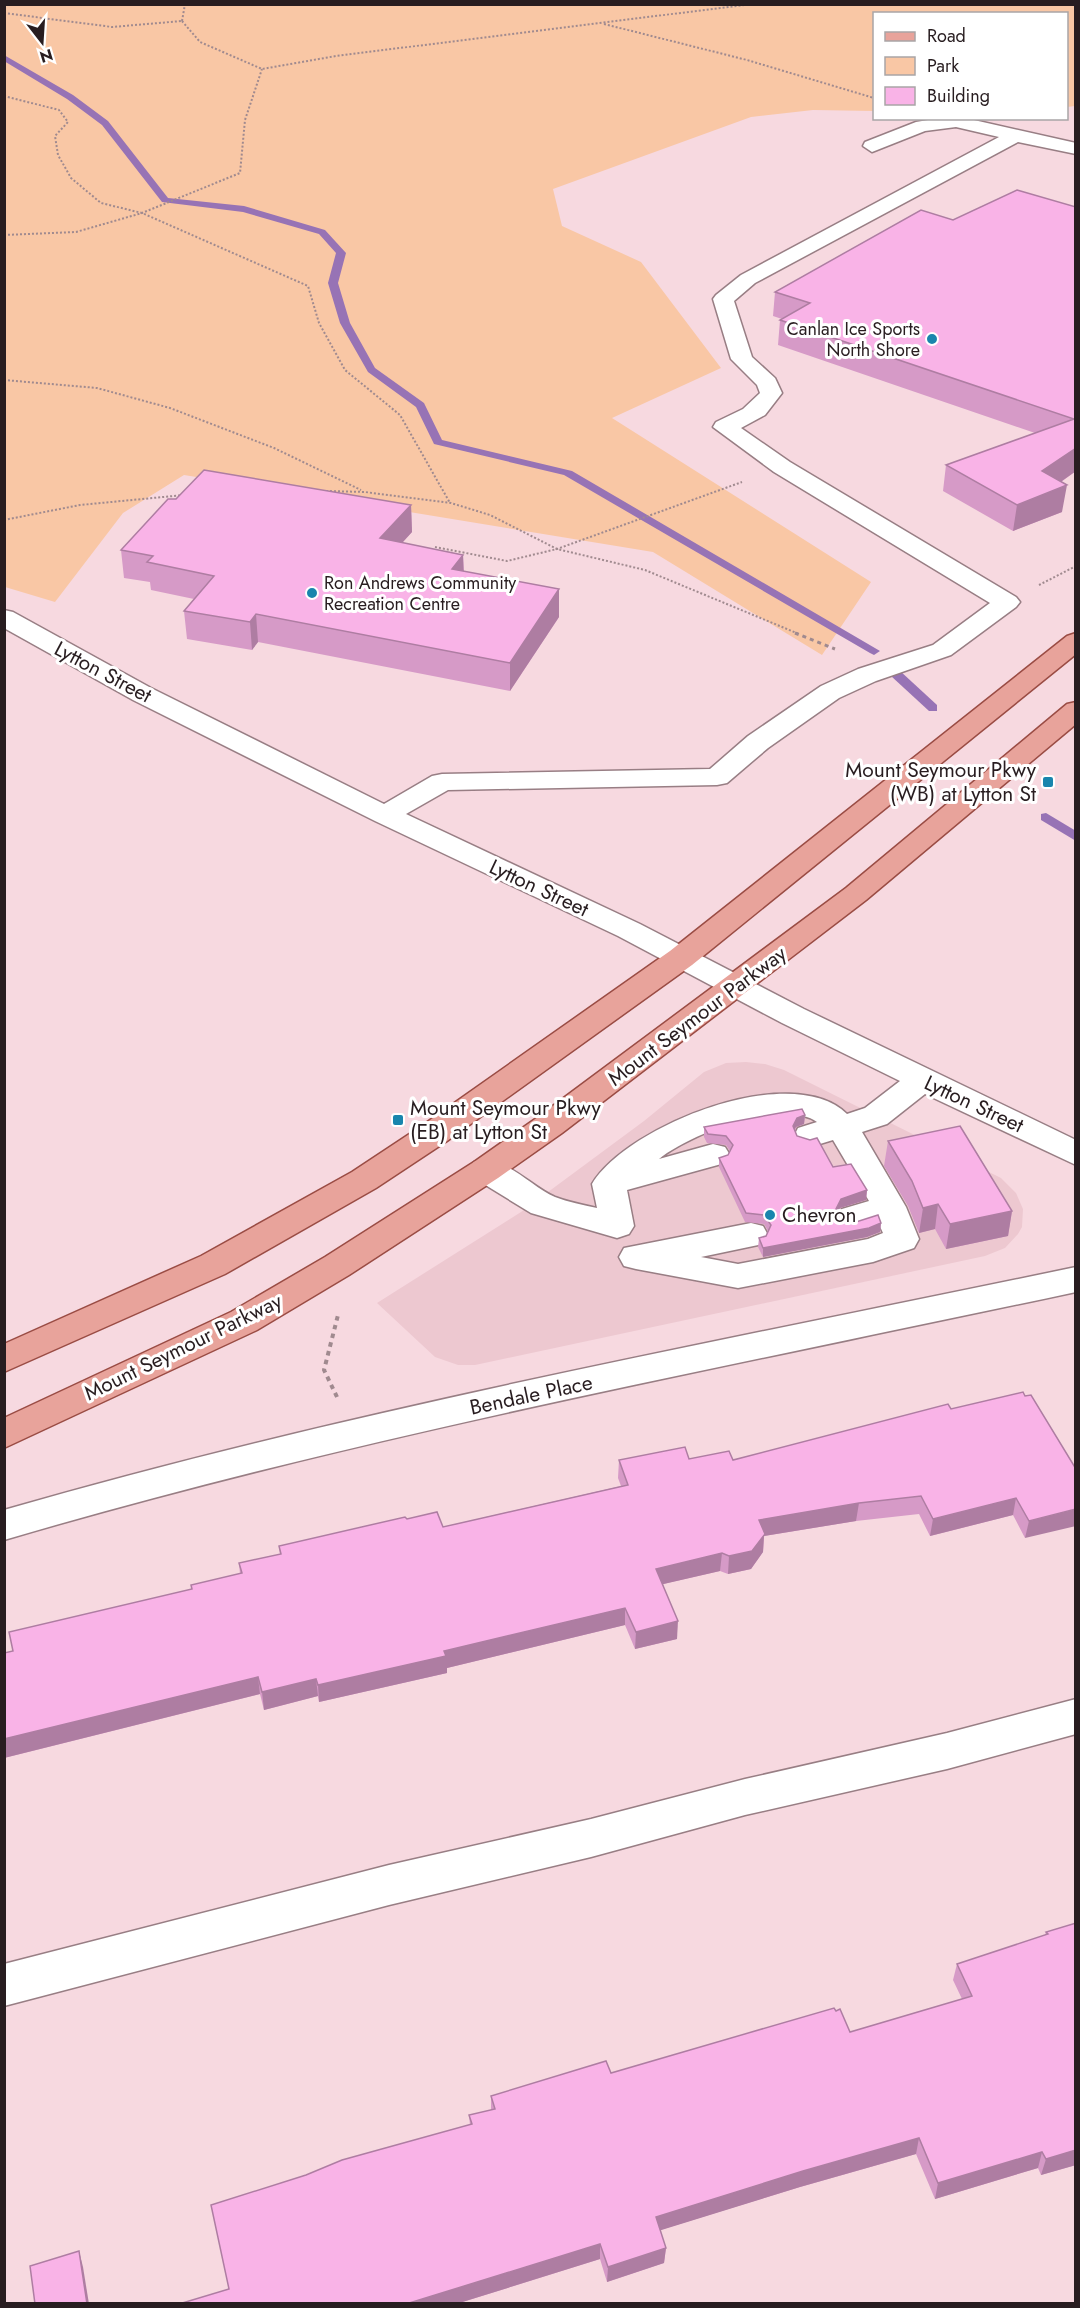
<svg xmlns="http://www.w3.org/2000/svg" width="1080" height="2308" viewBox="0 0 1080 2308" font-family="Jost,sans-serif">
<style>
.built{fill:#edc8d0}
.green{fill:#f9c7a5}
.lines{fill:none;stroke-linecap:round;stroke-linejoin:round}
.stream{fill:#9773b5;fill-rule:evenodd}
.minor-casing{stroke:#987e84;stroke-width:3}
.major-casing{stroke:#9a4c44;stroke-width:3}
.path-far2{stroke:#a08a8f;stroke-width:2;stroke-dasharray:2 2;stroke-linecap:butt}
.path-far1{stroke:#a08a8f;stroke-width:3;stroke-dasharray:4 4;stroke-linecap:butt}
.path{stroke:#a08a8f;stroke-width:4;stroke-dasharray:4.5 4.5;stroke-linecap:butt}
.minor{fill:#fff;fill-rule:evenodd}
.major{fill:#e8a39b;fill-rule:evenodd}
.wall{fill:#d69ac7}
.shaded-wall{fill:#ae7da2}
.building{fill:#f9b3e7;stroke:#ae7da2;stroke-width:1.5}
.poi-dot{fill:#1985ad;stroke:#fff;stroke-width:2}
.labels{text-anchor:middle;stroke-width:6;stroke-linejoin:round;paint-order:stroke}
.far-poi-label{font-size:18px;fill:#281d20;stroke:#fff;text-anchor:end}
.street-label{font-size:21px;fill:#281d20;stroke:#fff}
.poi-label{font-size:21px;fill:#281d20;stroke:#fff;text-anchor:start}
</style>
<rect width="100%" height="100%" fill="#f7d9e0"/>
<!-- built -->
<path class="built" d="M746,1062L765,1064L784,1070L1001,1178L1016,1193L1023,1209L1022,1227L1018,1234L1005,1248L985,1256L475,1365H458L435,1357L377,1303L521,1212L644,1121L704,1072L726,1063Z"/>
<!-- green -->
<path class="green" d="M4,5H1075V106L1067,107L1066,14H874V111L813,110L751,117L553,189L562,226L641,262L721,368L612,418L871,582L822,655L653,552L184,475L123,513L55,602L5,587Z"/>
<g class="lines">
<!-- stream -->
<g class="stream">
<path d="M4,55L73,95L108,121L168,198L244,206L325,230L346,253L338,283L350,323L375,368L424,403L442,440L572,471L880,651L874,655L870,653L564,475L434,444L416,407L368,372L340,323L328,283L336,253L319,234L243,212L162,202L102,125L67,99L4,61Z"/>
<path d="M895,669L899,670L937,705V711H929L891,676L889,673Z"/>
<path d="M1046,813L1076,831V841L1041,820V814Z"/>
</g>
<!-- minor casing -->
<g class="minor-casing">
<g id="minor">
<path d="M940,118H965L1076,143V154L1018,142L755,283L734,301L752,357L775,378L782,393L765,415L741,428L790,462L1016,597L1020,602L1016,607L951,655L876,681L839,698L768,748L727,783L717,785L448,790L406,814L640,924L804,1009L1076,1140V1165L925,1094L887,1124L862,1132L906,1207L919,1239L914,1248L873,1262L738,1288L636,1269L624,1266L619,1257L624,1248L751,1223L763,1226L768,1235L763,1244L701,1257L738,1264L868,1239L883,1233L878,1222L854,1229L842,1225L837,1217L842,1209L869,1201L833,1140L810,1147L798,1144L794,1136L798,1128L817,1122C783,1098 689,1134 659,1159L713,1144L725,1147L730,1155L725,1163L627,1190L634,1226L629,1234L617,1238L531,1213L474,1178L469,1170L474,1162C504,1153 529,1186 555,1197C568,1202 583,1205 597,1208L592,1184C628,1125 792,1060 847,1114L865,1108L900,1081L782,1023L618,936L375,821L133,700L4,628V610L13,612L151,688L384,804L432,776L442,774L710,769L748,736L821,686L858,669L933,645L990,603L774,472L713,427L716,422L743,409L760,393L757,385L731,359L713,299L716,295L741,275L999,137L956,127L925,131L872,152L863,146L865,142L916,122Z"/>
<path d="M1076,1267V1292C717,1369 356,1436 4,1540V1510C356,1408 718,1342 1076,1267Z"/>
<path d="M1076,1699V1734L947,1769L745,1815L591,1857L389,1905L4,2006V1964L389,1865L591,1819L745,1779L947,1733Z"/>
</g>
</g>
<!-- major casing -->
<g class="major-casing">
<g id="major">
<path d="M1076,633V654L692,965L447,1141L376,1188L225,1274L4,1372V1344L201,1256L352,1172L423,1125L670,951L1067,636Z"/>
<path d="M1076,702V724L866,900L562,1133L498,1178L349,1275L257,1330L4,1448V1418L231,1312L325,1257L474,1162L538,1117L846,888L1067,704Z"/>
</g>
</g>
<!-- path-far2 -->
<g class="path-far2">
<path d="M4,13L112,27L182,21"/>
<path d="M182,21L200,42L262,69L336,56L752,4"/>
<path d="M182,21L185,4"/>
<path d="M604,24L747,60L874,98"/>
<path d="M4,96L59,110L68,122L55,136L58,155L71,178L101,203L142,213L308,286L319,323L345,370L400,415L450,503"/>
<path d="M4,235L76,232L142,213L240,173L245,120L262,69"/>
<path d="M4,380L97,388L170,408L274,448L361,490"/>
<path d="M326,491L365,492L451,503L490,515L557,549L645,570L799,634"/>
<path d="M4,520L80,505L184,495"/>
<path d="M435,547L507,561L557,549L742,482"/>
<path d="M1039,585L1076,566"/>
</g>
<!-- path-far1 -->
<path class="path-far1" d="M795,633L835,649"/>
<!-- path -->
<path class="path" d="M337,1397L324,1370L338,1315"/>
<!-- minor -->
<use href="#minor" class="minor"/>
<!-- major -->
<use href="#major" class="major"/>
</g>
<!-- wall -->
<g class="wall">
<path d="M1076,207V471L1061,482L1062,512L1013,531L943,491L946,465L1035,433L778,345L780,320L782,319L773,316L775,292L953,220Z"/>
<path d="M411,505L412,532L402,543L463,555L464,572L559,617L510,691L258,642L252,650L187,639L184,611L194,599L151,590L150,582L124,578L121,550Z"/>
<path d="M805,1115L804,1124L796,1127L795,1130L797,1136L833,1167L867,1190L866,1200L840,1208L838,1212L841,1217L856,1222L881,1223L880,1232L867,1237L763,1257L758,1247L759,1238L766,1236L768,1231L764,1224L745,1222L719,1167V1158L728,1155L730,1151L726,1145L707,1143L704,1137V1127Z"/>
<path d="M888,1141L1012,1211L1008,1236L946,1249L935,1229L919,1233L908,1206L884,1166Z"/>
<path d="M951,1409L1076,1469L1025,1538L1013,1515L930,1536L919,1514L856,1521L764,1536L763,1552L751,1569L728,1574L720,1571L663,1584L677,1639L635,1649L625,1625L447,1668V1673L319,1702L318,1696L264,1710L260,1694L4,1758V1653L13,1651L192,1589L240,1574L239,1563L280,1555L279,1546L407,1519L443,1527L621,1486L618,1478L619,1460L689,1459L733,1460Z"/>
<path d="M1076,1923V2165L1041,2175L1038,2168L935,2199L916,2154L800,2187L660,2230L666,2248L664,2263L607,2282L600,2259L456,2304H179L229,2289L470,2125L469,2115L491,2110V2096L611,2073L850,2032L962,1999L953,1980L957,1964L1045,1935L1046,1932Z"/>
</g>
<!-- shaded-wall -->
<g class="shaded-wall">
<path d="M1076,448V471L1042,495L1067,485L1062,512L1013,531L1017,505L1042,471Z"/>
<path d="M411,505L412,532L381,566L380,538Z"/>
<path d="M463,555L464,583L452,569Z"/>
<path d="M559,589V617L510,691V663Z"/>
<path d="M256,614L258,642L252,650L250,622Z"/>
<path d="M805,1115L804,1124L796,1127L792,1135L793,1126L797,1118Z"/>
<path d="M867,1190L866,1200L840,1208L835,1218L836,1209L841,1199Z"/>
<path d="M938,1204L935,1229L919,1233L923,1208Z"/>
<path d="M1012,1211L1008,1236L946,1249L950,1224Z"/>
<path d="M881,1223L880,1232L867,1237L763,1257V1248Z"/>
<path d="M1016,1498L1013,1515L930,1536L933,1519Z"/>
<path d="M859,1503L856,1521L764,1536L763,1552L751,1569L728,1574L729,1556L759,1520Z"/>
<path d="M1076,1509V1526L1025,1538L1029,1521Z"/>
<path d="M722,1553L720,1571L655,1586L656,1569Z"/>
<path d="M625,1608V1625L447,1668V1673L319,1702L318,1685L444,1651Z"/>
<path d="M678,1621L677,1639L635,1649L636,1632Z"/>
<path d="M258,1677L260,1694L4,1758V1739Z"/>
<path d="M316,1679L318,1696L264,1710L262,1692Z"/>
<path d="M919,2138L916,2154L800,2187L655,2232L656,2217L803,2171Z"/>
<path d="M1076,2150V2165L1041,2175L1046,2159Z"/>
<path d="M1042,2152L1038,2168L935,2199L938,2183Z"/>
<path d="M600,2244V2259L456,2304H406Z"/>
<path d="M666,2248L664,2263L607,2282L608,2267Z"/>
<path d="M79,2251L83,2267L89,2304H87Z"/>
</g>
<!-- building -->
<g class="building">
<path d="M1017,190L1076,207V448L1042,471L1067,485L1017,505L946,465L1074,419L780,320L810,303L775,292L921,210L953,220Z"/>
<path d="M204,470L411,505L380,538L463,555L452,569L559,589L510,663L256,614L250,622L184,611L214,576L147,562L153,556L121,550L168,499H176Z"/>
<path d="M802,1109L805,1115L797,1118L793,1126L797,1136L810,1140L817,1138L833,1167L851,1164L867,1190L841,1199L836,1209L841,1217L856,1222L878,1215L881,1223L869,1228L763,1248L759,1238L766,1236L771,1225L764,1215L746,1213L719,1158L728,1155L733,1145L726,1136L708,1134L704,1127Z"/>
<path d="M960,1126L1012,1211L950,1224L938,1204L923,1208L912,1181L888,1141Z"/>
<path d="M1023,1392L1025,1396L1031,1395L1076,1469V1509L1029,1521L1016,1498L933,1519L921,1496L859,1503L759,1520L765,1534L752,1551L729,1556L722,1553L656,1569L678,1621L636,1632L625,1608L444,1651L446,1656L318,1685L316,1679L262,1692L258,1677L4,1739V1653L13,1651L9,1632L192,1589L191,1585L242,1573L239,1563L281,1554L279,1546L405,1517L407,1519L437,1512L443,1527L628,1485L619,1460L685,1447L689,1459L729,1451L733,1460L948,1404L951,1409Z"/>
<path d="M1076,1923V2150L1046,2159L1042,2152L938,2183L919,2138L803,2171L656,2217L666,2248L608,2267L600,2244L406,2304H179L229,2289L211,2205L306,2175L342,2160L472,2124L469,2115L495,2109L491,2096L606,2061L611,2073L834,2008L836,2011L840,2009L850,2032L972,1996L957,1964L1048,1934L1046,1932Z"/>
<path d="M79,2251L87,2304H35L30,2266Z"/>
</g>
<!-- markers -->
<g class="poi-dot">
<circle cx="932" cy="339" r="6"/>
<circle cx="312" cy="593" r="6"/>
<rect x="1042" y="776" width="12" height="12" rx="3"/>
<rect x="392" y="1114" width="12" height="12" rx="3"/>
<circle cx="770" cy="1215" r="6"/>
</g>
<g class="labels">
<!-- far-poi labels -->
<g class="far-poi-label">
<text x="920" y="335">Canlan Ice Sports<tspan x="920" dy="21">North Shore</tspan></text>
<text x="324" y="589" text-anchor="start">Ron Andrews Community<tspan x="324" dy="21">Recreation Centre</tspan></text>
</g>
<!-- street labels -->
<g class="street-label">
<text transform="translate(103 672) rotate(28)" y="7">Lytton Street</text>
<text transform="translate(539 888) rotate(25)" y="7">Lytton Street</text>
<text transform="translate(697 1016) rotate(-37)" y="7">Mount Seymour Parkway</text>
<text transform="translate(974 1104) rotate(25)" y="7">Lytton Street</text>
<text transform="translate(183 1347) rotate(-26)" y="7">Mount Seymour Parkway</text>
<text transform="translate(531 1395) rotate(-12)" y="7">Bendale Place</text>
</g>
<!-- poi labels -->
<g class="poi-label">
<text x="1036" y="777" text-anchor="end">Mount Seymour Pkwy<tspan x="1036" dy="24">(WB) at Lytton St</tspan></text>
<text x="410" y="1115">Mount Seymour Pkwy<tspan x="410" dy="24">(EB) at Lytton St</tspan></text>
<text x="782" y="1222">Chevron</text>
</g>
</g>
<!-- border -->
<rect width="1080" height="2308" fill="none" stroke="#281d20" stroke-width="12"/>
<!-- legend -->
<rect x="873" y="12" width="195" height="108" fill="#ffffff" stroke="#a9a5a6" stroke-width="1.5"/>
<rect x="885" y="32" width="30" height="9" fill="#e8a39b" stroke="#a9a5a6" stroke-width="1.5"/>
<text x="927" y="42" font-size="18" fill="#281d20">Road</text>
<rect x="885" y="57" width="30" height="18" fill="#f9c7a5" stroke="#a9a5a6" stroke-width="1.5"/>
<text x="927" y="72" font-size="18" fill="#281d20">Park</text>
<rect x="885" y="87" width="30" height="18" fill="#f9b3e7" stroke="#a9a5a6" stroke-width="1.5"/>
<text x="927" y="102" font-size="18" fill="#281d20">Building</text>
<!-- north arrow -->
<g transform="translate(42 42) rotate(163)" stroke="#ffffff" stroke-width="4.5" paint-order="stroke">
<path d="M0-4.5L10 22L0 15L-10 22Z" fill="#281d20"/>
<text y="-9" font-size="16" font-weight="bold" text-anchor="middle" fill="#281d20">N</text>
</g>
</svg>
